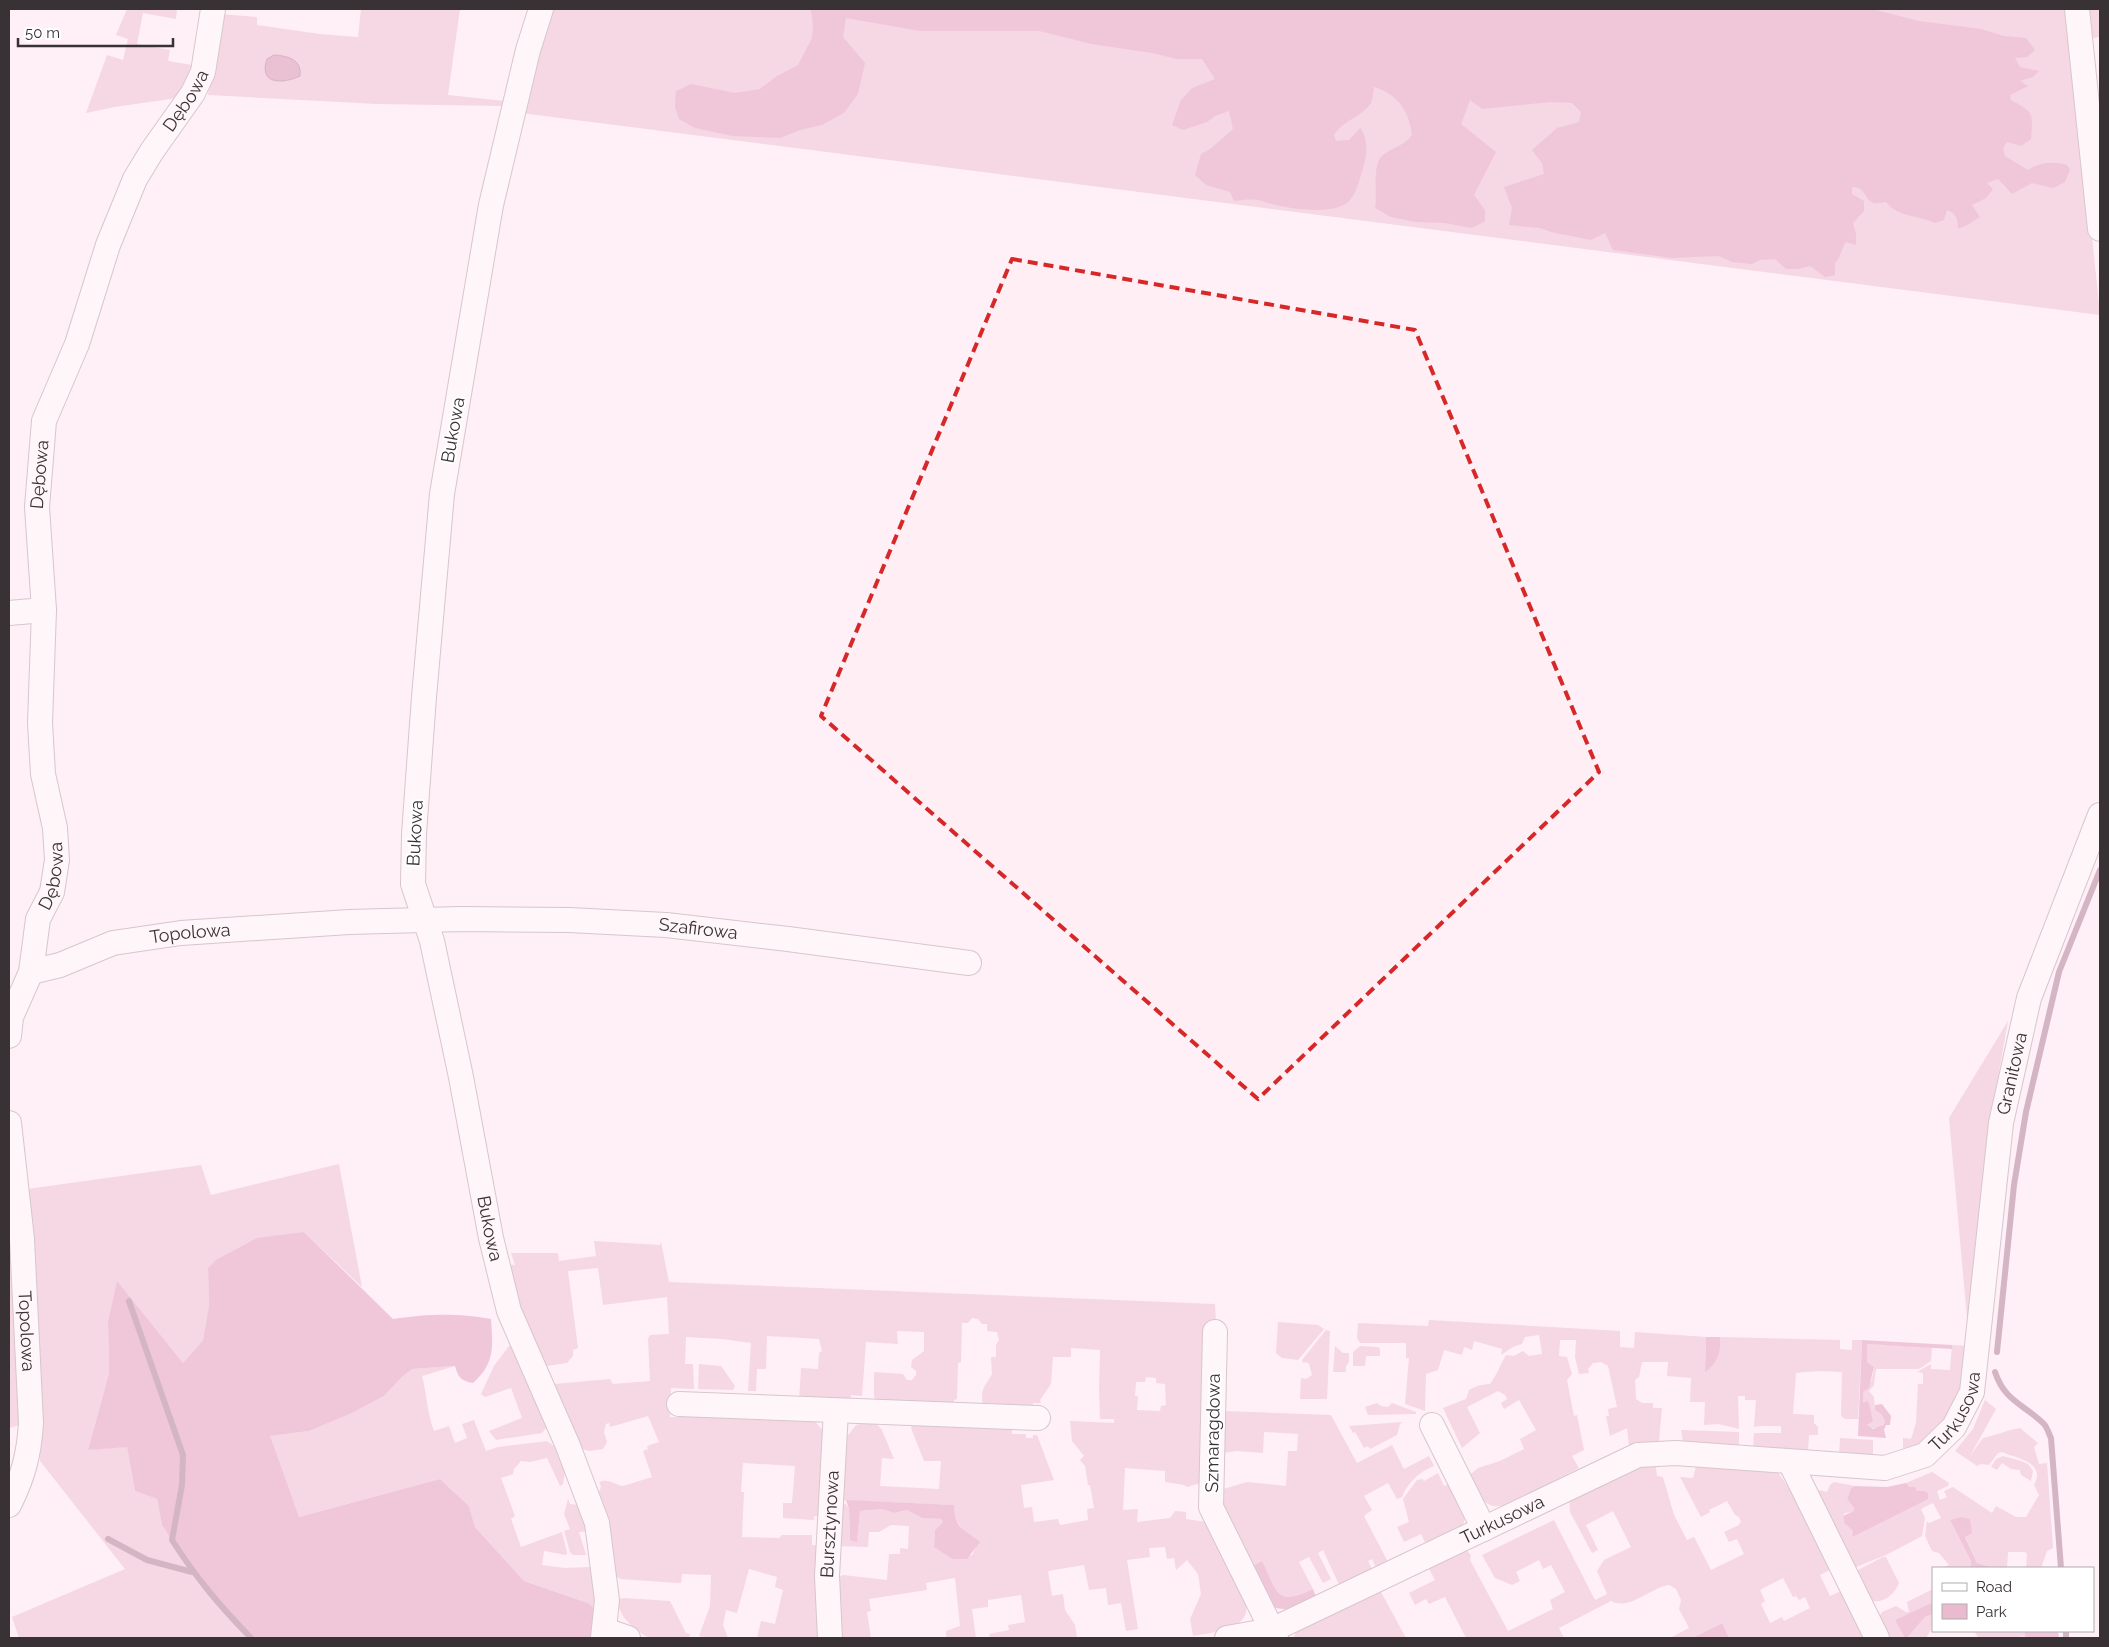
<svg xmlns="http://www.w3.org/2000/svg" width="2109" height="1647" viewBox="0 0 2109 1647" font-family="Raleway,sans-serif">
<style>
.green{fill:#eabbce;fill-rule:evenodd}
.forest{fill:#de97b6}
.water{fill:#ce89a7;stroke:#a16f85}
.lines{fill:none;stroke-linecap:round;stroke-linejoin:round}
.stream{stroke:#a16f85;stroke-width:6}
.minor-casing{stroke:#a5969c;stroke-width:26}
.minor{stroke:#fff;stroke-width:24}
.marked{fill:none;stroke:#d62828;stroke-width:4;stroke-dasharray:10 6;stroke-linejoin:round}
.labels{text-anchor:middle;stroke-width:4;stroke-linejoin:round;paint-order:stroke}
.street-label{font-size:18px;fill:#383235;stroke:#fff}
</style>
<rect width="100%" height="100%" fill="#ffeff5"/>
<!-- green -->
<g class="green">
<path d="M127,9H177L176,19L143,13L137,44L170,50L168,61L192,65L177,98L115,107L86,113L107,55L123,60L128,39L116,35Z"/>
<path d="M361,9H460L448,95L505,101L503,106L377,104L208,95L220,14L257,17V25L320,34L358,37Z"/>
<path d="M541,9H2069L2100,315L513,112Z"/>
<path d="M2083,9H2100V37L2087,39Z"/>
<path d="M2008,1021L1990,1122L1969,1340L1949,1118Z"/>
<path d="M339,1164L362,1287L304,1232L208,1268L209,1305L203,1340L183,1363L117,1282L108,1320L109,1373L88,1450L127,1446L135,1491L157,1499L162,1525L192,1572L214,1600L251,1638H19L12,1617L125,1569L40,1461L31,1232L27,1189L201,1165L211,1195Z"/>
<path d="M594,1241L660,1245L661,1242L669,1282L1215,1304L1216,1323L1201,1483L1187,1487L1184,1485L1165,1482V1471L1125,1468L1123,1510L1138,1509L1137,1522L1170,1518L1175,1511L1186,1512V1519L1206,1522L1246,1603C1251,1631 1212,1632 1193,1636L1190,1619L1201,1594L1198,1574L1187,1560L1176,1570L1174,1558L1167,1559L1165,1547L1149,1548L1150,1557L1127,1560L1138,1629L1126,1631L1121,1603L1108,1605L1106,1588L1089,1590L1084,1565L1048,1571L1052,1596L1063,1594L1065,1610L1075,1625L1077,1638H990L989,1634L1009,1630L1008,1625L1025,1622L1021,1595L988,1600V1607L972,1609L976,1638H946V1631L960,1626L955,1578L926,1583L927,1590L869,1599L871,1611L867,1612L871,1638H838L835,1579L843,1575L887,1580L889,1554H900V1548L908,1549L909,1526L891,1525L879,1532H869L868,1547L835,1546L837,1503L846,1504L849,1509L850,1540L857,1541L860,1511L882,1509L894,1513L907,1510L922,1518L941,1519L943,1522L935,1530L934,1547L952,1559L972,1555L976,1547L954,1518V1505L837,1500L846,1438L856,1425L874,1421L882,1430L894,1459L882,1458L880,1486L939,1489L941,1461H924L911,1428L915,1421L1012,1425V1434H1026V1438H1033V1435H1037L1054,1480L1021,1485L1024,1508L1032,1507L1034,1522L1058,1519L1060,1525L1088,1520L1087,1509L1094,1508L1090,1485H1088L1085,1466L1080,1460L1084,1456L1072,1441L1070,1421L1114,1423V1419H1100L1099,1391L1100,1350L1071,1348V1357H1053L1051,1384L1040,1400L1041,1403H1033L1032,1411L983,1405C980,1388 985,1387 992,1374L991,1357H996V1345L999,1340L997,1332L987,1331V1324H982L978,1319L972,1318L968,1323H962L961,1362L958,1363L957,1399L954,1400L953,1407L876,1404L874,1396V1372L903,1374L907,1380H912L916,1375V1371L911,1367L912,1360L924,1351V1332L897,1331L898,1344L866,1342L862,1396L851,1395L850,1403L799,1401L801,1368L818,1369L819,1353L822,1351L819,1339L767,1336L766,1369H757L756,1391H748L751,1343L722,1339L686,1337L685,1364H693L694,1389L671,1388L670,1417H681L682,1411L813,1419L823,1431L821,1517L814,1516V1520L783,1518V1503H792L795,1466L743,1463L741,1492H744L742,1537L779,1538L782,1535H812V1545L820,1546L824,1638H757L761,1621L775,1624L783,1590L775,1587L777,1577L749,1569L737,1613L726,1610L723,1625L728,1638H707L699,1636L710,1606L711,1575L682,1574L681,1583H677L621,1579L615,1576L594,1493L599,1492L601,1486L599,1482C609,1478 614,1485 623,1486L652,1477L643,1451L648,1449L647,1446L659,1442L648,1416L610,1427L609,1423L606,1424L604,1432L607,1442L603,1449L589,1451L582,1449L552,1387L554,1384L610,1379L613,1384L650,1381L648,1339L650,1335L669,1334L667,1297L603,1305L598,1268L568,1271L578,1348L573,1350V1356L567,1363L547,1366L545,1368L522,1316L506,1264L515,1265L511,1253H558L559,1261L596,1256ZM1146,1377L1156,1378V1383L1165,1384L1166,1405L1161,1406L1160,1411L1137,1410L1138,1396H1135L1136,1382H1145Z"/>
<path d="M9,1244L11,1246L20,1425L9,1428Z"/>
<path d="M1429,1320L1620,1331V1347L1634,1348L1635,1332L1706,1337L1705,1371C1716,1362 1722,1352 1720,1337L1840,1340V1349L1852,1350V1340H1862L1858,1419H1845L1841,1416L1842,1372C1825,1371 1811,1371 1796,1373L1793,1414L1814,1415V1423L1818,1427V1435H1809L1808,1451L1753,1447L1754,1433H1781V1426C1771,1427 1763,1425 1754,1427L1756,1400H1745V1396H1738L1739,1429L1719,1424L1704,1425L1705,1402H1690L1691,1378L1667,1376L1668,1362H1642L1639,1377L1635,1380L1636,1399L1642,1403H1653V1408H1662L1659,1441L1629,1446L1627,1428L1610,1436L1606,1416H1609L1608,1409L1617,1407L1608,1366L1601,1362L1593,1363L1588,1369L1589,1373L1579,1374L1575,1357L1576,1340H1560L1559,1356L1567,1357L1572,1374L1567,1380L1574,1416L1577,1415L1584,1450L1572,1456L1579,1468L1511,1503C1487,1514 1478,1496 1467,1477L1478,1468L1500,1461L1524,1449L1520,1439L1536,1430L1519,1400L1504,1409L1501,1403L1507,1399L1505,1395L1498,1391L1467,1407L1480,1433L1462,1448L1443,1408L1466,1399L1469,1390C1475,1386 1482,1384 1490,1384C1497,1375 1500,1365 1506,1355L1514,1356L1523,1351L1529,1356L1542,1354L1539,1335L1525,1337L1522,1344L1513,1347L1501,1355L1502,1349L1474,1341L1472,1350L1464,1347L1462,1355L1444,1350L1438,1370L1426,1374L1425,1411L1405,1404L1409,1358H1406V1343H1360L1357,1338L1358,1323L1428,1326Z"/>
<path d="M1278,1322L1318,1325L1324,1329L1298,1360L1282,1358L1276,1353Z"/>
<path d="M1326,1330L1330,1331L1327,1399H1300L1301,1378L1306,1379L1312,1375L1309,1364L1306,1362L1303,1363L1302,1360Z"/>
<path d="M1867,1344L1932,1347L1931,1361L1919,1369H1876L1874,1385L1869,1391L1874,1397L1875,1410L1881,1414L1885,1421L1880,1428H1869L1867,1424L1870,1421V1406L1867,1401L1863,1404V1392C1871,1386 1873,1377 1874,1367L1867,1362Z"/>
<path d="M1952,1345L1968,1346C1962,1381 1956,1420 1924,1442C1918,1446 1910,1449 1903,1452V1438L1911,1439L1916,1423L1918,1384H1923V1373L1917,1372L1931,1364V1369L1950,1370Z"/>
<path d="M509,1346L513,1347L547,1427L542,1433L496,1440L489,1431L522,1418L511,1388L485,1397L481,1394L494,1366Z"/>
<path d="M1335,1346L1343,1353H1349V1362L1346,1366V1372H1333Z"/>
<path d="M1360,1346L1378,1347L1380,1349V1356H1366L1365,1366H1353V1352Z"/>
<path d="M699,1364L721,1366L735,1386L733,1390L698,1389Z"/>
<path d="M455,1366L422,1376C427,1394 427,1413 434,1431L449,1426L455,1443L467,1438L462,1424L474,1420L486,1451L498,1447L547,1441L554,1446L565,1472L563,1484L560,1486L547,1458L530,1462L521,1461L514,1469L513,1474L501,1478L515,1516L511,1519L521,1547L562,1532L567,1553L566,1555L544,1551L542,1565L565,1568L590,1567L600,1613L588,1603L524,1581L475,1527L469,1506L440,1479L299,1517L269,1436L309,1431L350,1414L384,1396L402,1377L412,1369Z"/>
<path d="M1985,1400L1996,1409L1970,1456L1983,1438C1997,1435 2007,1430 2020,1428L2038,1443L2034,1447L2039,1464L2047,1463L2053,1548L2047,1551L2041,1568H2026L2027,1554L2025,1552H2008L2007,1568H1994L1977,1563L1965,1536L1960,1517L1950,1520L1971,1561L1970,1568H1941L1949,1565L1939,1553L1932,1551L1925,1536L1927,1521L1929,1523L1941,1518L1933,1503L1921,1509L1925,1518L1922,1536L1888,1554L1854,1568L1818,1494L1819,1490L1827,1492L1830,1485L1834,1482L1855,1486L1851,1488L1847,1499L1854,1508V1512L1845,1513L1843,1516L1844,1523L1853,1531V1536L1917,1491L1915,1487H1910L1906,1483L1932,1472L1949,1483L1948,1486L1937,1491L1940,1500L1947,1497L1944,1491L1953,1487L1992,1513L1996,1506L2016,1517H2026L2039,1495L2034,1485C2047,1462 2015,1458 2002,1452L1998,1453L1989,1465L1981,1464L1977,1466L1955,1451L1973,1429Z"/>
<path d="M1377,1403L1381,1406L1388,1407L1392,1403L1416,1412V1414L1368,1415L1365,1407Z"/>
<path d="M1223,1411L1331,1415L1357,1463L1392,1445L1404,1469L1429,1456L1434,1466C1419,1472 1408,1482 1402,1497L1397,1499L1388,1483L1364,1496L1372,1510L1364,1516L1390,1566L1378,1572L1372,1559L1368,1561L1374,1573L1341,1589L1323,1550L1318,1553L1331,1579L1323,1583L1309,1557L1299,1562L1313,1589C1275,1607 1278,1592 1262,1561L1248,1568L1224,1518L1220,1490L1247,1482L1286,1486L1288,1451H1297L1298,1434L1264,1432L1263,1453L1237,1451L1222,1453Z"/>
<path d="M1403,1422L1400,1424L1397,1435L1370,1449L1368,1446L1364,1448L1355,1432L1353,1433L1349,1426Z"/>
<path d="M1681,1430L1739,1432V1446L1683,1442Z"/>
<path d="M1840,1438L1873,1440V1459L1839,1456Z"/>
<path d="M2003,1456L2021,1461L2028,1464L2033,1471L2031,1481L2021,1475L2020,1470L2011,1469L2002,1463L1997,1470L1991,1467L1996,1459Z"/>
<path d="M1655,1460L1657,1476L1663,1477L1674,1515L1687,1540L1694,1537L1711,1570L1744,1554L1737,1539L1729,1542L1724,1532L1739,1525L1741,1521L1739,1517L1735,1515L1727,1501L1709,1510L1710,1512L1701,1517L1680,1477L1693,1478L1697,1462L1776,1470L1800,1504L1834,1568L1820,1575L1830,1596L1841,1591L1870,1638H1729L1721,1623L1692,1638H1670L1689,1628L1679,1609L1681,1600L1676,1589L1669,1585C1649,1588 1630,1611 1611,1601L1559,1628L1564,1638H1466L1445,1597L1429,1604L1426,1599L1415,1605L1409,1593L1435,1580L1428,1567L1465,1549L1471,1555L1470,1560L1508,1631L1553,1609L1550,1600L1565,1592L1551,1565L1543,1569L1539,1560L1516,1572L1520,1581L1512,1585L1495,1578L1482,1555L1554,1520L1595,1600L1607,1594L1597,1571L1604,1560L1631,1547L1613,1511L1586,1525L1598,1550L1592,1553L1570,1512L1569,1493ZM1783,1578L1793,1597L1796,1596L1799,1600L1805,1597L1810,1608L1784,1621L1782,1617L1770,1623L1761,1604L1765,1601L1760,1590Z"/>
<path d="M1438,1473L1444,1486L1452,1483C1472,1529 1471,1524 1427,1546L1421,1534L1404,1542L1397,1527L1409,1522L1403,1499L1417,1480L1423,1479L1424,1481Z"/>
<path d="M568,1499L570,1504L578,1505L589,1531L579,1532L586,1555H573L570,1552L564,1531L570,1529L564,1514Z"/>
<path d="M1883,1557H1886L1899,1583C1894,1594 1886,1603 1871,1601L1856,1571Z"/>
<path d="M1933,1589V1602L1895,1620L1905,1638H1889L1879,1617L1882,1612L1896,1606L1906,1612H1909L1907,1602Z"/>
<path d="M1379,1592H1381L1406,1638H1293L1297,1631Z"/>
<path d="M624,1598L670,1601L686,1633L690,1634L689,1638H650C639,1634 619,1617 619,1605C619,1603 620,1601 619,1599Z"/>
<path d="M1933,1614V1626L1926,1638H1907L1925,1617Z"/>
<path d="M1979,1631H2024L2026,1638L2022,1636L2018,1638H1978L1975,1632Z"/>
</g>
<!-- forest -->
<g class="forest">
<path d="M770,9H1872L1919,21L1981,29L2004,36L2026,38L2035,50L2027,57L2015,58L2020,67L2039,71L2033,77L2020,81L2028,86L2010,95L2011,100C2034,113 2033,112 2031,139L2021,146L2007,142L2003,148L2005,156L2028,170C2039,162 2054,161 2067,165L2070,170L2065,182L2053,188L2032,183L2012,194L1998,179L1987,183L1993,189L1986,198L1972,205L1980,217L1969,224L1958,229C1958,219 1956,213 1947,210L1944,220L1935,223C1918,215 1897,217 1886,202C1882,202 1877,204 1874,203C1863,199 1867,187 1852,187V194L1864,201V211L1853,223L1856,234V245L1846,242C1841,249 1841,257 1835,263V275L1825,277L1810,266L1798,269H1786L1775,259L1760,260L1752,264L1732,262L1719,256L1672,258L1613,250L1605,233L1591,240L1551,232L1540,228L1509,225L1512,208L1504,187L1544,174L1542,163L1532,150L1557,128L1579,122L1581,112L1572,103L1550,102L1482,109L1470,100L1461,124L1496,152L1474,195L1485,210V221L1472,228L1445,223L1416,222L1391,217L1375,208C1378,193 1371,165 1383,155C1393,147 1404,146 1412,135C1409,111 1398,94 1374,87C1373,92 1373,99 1371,103C1362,117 1343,120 1334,135L1336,141L1349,140L1360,128C1369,139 1367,155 1363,168C1360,178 1357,192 1350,200C1337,216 1290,209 1272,204C1267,203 1262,200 1257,200C1250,199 1242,200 1234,201L1230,192L1206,185L1195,175L1201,154L1210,149L1233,129L1229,111L1215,116L1207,122L1183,130L1172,125L1181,100L1192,88L1215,79L1202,59H1177L1152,53L1092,44L1039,31H920L846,18L843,37L865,63L858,94L844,113L822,125L800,130L780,138L732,136L695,128L679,119L675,107L676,91L691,84L735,93L760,89L777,76L798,65L812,38L813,26L811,9Z"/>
<path d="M304,1232L393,1319C430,1314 455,1313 491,1319C493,1347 495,1363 473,1383C461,1381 458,1377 455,1366L412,1369L402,1377L384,1396L350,1414L309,1431L270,1436L299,1517L440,1479L469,1506L475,1527L524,1581L588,1603L600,1613L595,1638H251L214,1600L192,1572L162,1525L157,1499L135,1491L127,1447L88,1450L109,1373L108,1321L117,1281L183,1363L203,1340L209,1305L208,1268L216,1260L257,1238Z"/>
<path d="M1706,1337H1720C1722,1351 1717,1364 1705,1372Z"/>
<path d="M1862,1340L1952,1345V1349L1867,1344V1362L1874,1367L1869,1388L1863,1392V1403L1867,1401L1869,1403L1873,1421L1867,1425L1873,1429L1883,1425L1885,1421L1881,1414L1875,1410V1405L1882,1404L1891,1416L1890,1425H1886L1884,1430L1886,1438L1858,1436Z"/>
<path d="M1906,1483L1910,1487H1915L1917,1491H1925L1928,1493V1499L1852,1537L1853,1531L1844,1523L1843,1516L1854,1511V1508L1847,1499L1851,1488L1855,1486L1887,1487Z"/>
<path d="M846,1500L954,1505C954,1529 964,1529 980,1542L967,1559H952L934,1547L935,1530L943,1522L941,1519L922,1518L907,1510L894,1513L882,1509L860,1511L857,1542L850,1540L849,1509Z"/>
<path d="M1960,1517L1970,1519L1972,1533L1965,1537L1977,1563L1994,1568H1970L1971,1561L1950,1520Z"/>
<path d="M1262,1561C1278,1592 1275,1607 1313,1589L1317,1599C1304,1605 1281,1616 1268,1603C1259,1595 1254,1578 1248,1568Z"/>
<path d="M1933,1602V1614L1925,1617L1907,1638H1905L1895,1620Z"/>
<path d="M1722,1623L1729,1638H1692Z"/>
<path d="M2024,1631H2058L2059,1638H2026Z"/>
</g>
<!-- water -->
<path class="water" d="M274,55C289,56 302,60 300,76C283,84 258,85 267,59Z"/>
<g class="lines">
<!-- stream -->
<g class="stream">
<path d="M129,1301L183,1455L182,1485L172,1540C197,1579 219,1605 251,1638"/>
<path d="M1997,1352L2014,1185L2026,1112L2059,972L2100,870"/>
<path d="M1995,1372C2005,1402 2024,1404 2044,1424C2047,1427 2049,1434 2051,1438L2061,1568"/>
<path d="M108,1539L147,1560L192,1572"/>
<path d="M2066,1631V1638"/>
</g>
<!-- minor casing -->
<g class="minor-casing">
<g id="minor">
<path id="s1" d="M541,9L528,50L491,205L442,494L424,697L414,834L413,884L432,941L461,1077L491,1238L509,1311L568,1446L597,1523L607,1600L603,1638"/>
<path d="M2077,9L2100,229"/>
<path d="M9,613L44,610"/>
<path id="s2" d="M31,972L60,965L113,943L181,933L349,922L461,919L569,920L666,925L788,939L969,963"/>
<path id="s3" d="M9,1036L11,1017L31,972L38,919L52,892L57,860L55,828L43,774L40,723L44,610L37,507L44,421L77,344L108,245L135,179L152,151L193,93L203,72L213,9"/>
<path id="s4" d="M9,1123L22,1239L31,1423C29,1455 23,1477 9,1505"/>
<path d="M1215,1332L1211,1507L1276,1638"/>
<path d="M679,1404L1038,1418"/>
<path d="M1432,1425L1484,1529"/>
<path d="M1790,1462L1877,1638"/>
<path d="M605,1630L628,1638"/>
<path id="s5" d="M830,1638L827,1576L836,1411"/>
<path id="s6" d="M1227,1638L1272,1630L1638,1455L1676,1453L1885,1468L1925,1455L1954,1427L1972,1392L2001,1123L2029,998L2100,815"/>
</g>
</g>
<!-- minor -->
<use href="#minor" class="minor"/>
</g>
<!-- marked area -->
<path d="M0 0H2109V1647H0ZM1012,259L1415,330L1599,772L1258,1099L821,716Z" fill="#ffeff5" fill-opacity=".55" fill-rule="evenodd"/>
<path class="marked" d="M1012,259L1415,330L1599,772L1258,1099L821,716Z"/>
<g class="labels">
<!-- street labels -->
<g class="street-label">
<text dy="6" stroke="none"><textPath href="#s3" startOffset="978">Dębowa</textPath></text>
<text transform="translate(453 430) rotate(-80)" y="6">Bukowa</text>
<text dy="6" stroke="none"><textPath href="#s3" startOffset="572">Dębowa</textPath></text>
<text transform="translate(415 833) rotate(-87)" y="6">Bukowa</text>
<text dy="6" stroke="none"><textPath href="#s3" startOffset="168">Dębowa</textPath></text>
<text dy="6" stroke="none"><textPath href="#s2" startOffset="674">Szafirowa</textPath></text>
<text dy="6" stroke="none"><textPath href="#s2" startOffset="165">Topolowa</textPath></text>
<text dy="6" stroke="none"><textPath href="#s6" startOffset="1142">Granitowa</textPath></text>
<text dy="6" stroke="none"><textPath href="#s1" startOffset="1240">Bukowa</textPath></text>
<text dy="6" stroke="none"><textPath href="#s4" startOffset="209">Topolowa</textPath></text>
<text dy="6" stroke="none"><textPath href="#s6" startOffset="796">Turkusowa</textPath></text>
<text transform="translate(1213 1433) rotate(-89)" y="6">Szmaragdowa</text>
<text dy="6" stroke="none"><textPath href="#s6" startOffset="301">Turkusowa</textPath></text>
<text dy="6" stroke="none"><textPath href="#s5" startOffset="114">Bursztynowa</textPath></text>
</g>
</g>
<!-- border -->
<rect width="2109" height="1647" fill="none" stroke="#383235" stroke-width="20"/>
<!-- legend -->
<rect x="1932" y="1567" width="162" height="65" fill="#ffffff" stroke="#afadae"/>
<rect x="1942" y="1583" width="25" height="8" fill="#ffffff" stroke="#afadae"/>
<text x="1976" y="1592" font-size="15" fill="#383235">Road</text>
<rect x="1942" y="1604" width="25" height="15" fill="#eabbce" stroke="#afadae"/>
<text x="1976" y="1617" font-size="15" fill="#383235">Park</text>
<!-- scale -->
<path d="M18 38v8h155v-8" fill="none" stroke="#383235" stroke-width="2.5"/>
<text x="25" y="38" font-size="15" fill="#383235" stroke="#ffffff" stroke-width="4" paint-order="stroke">50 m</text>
</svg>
